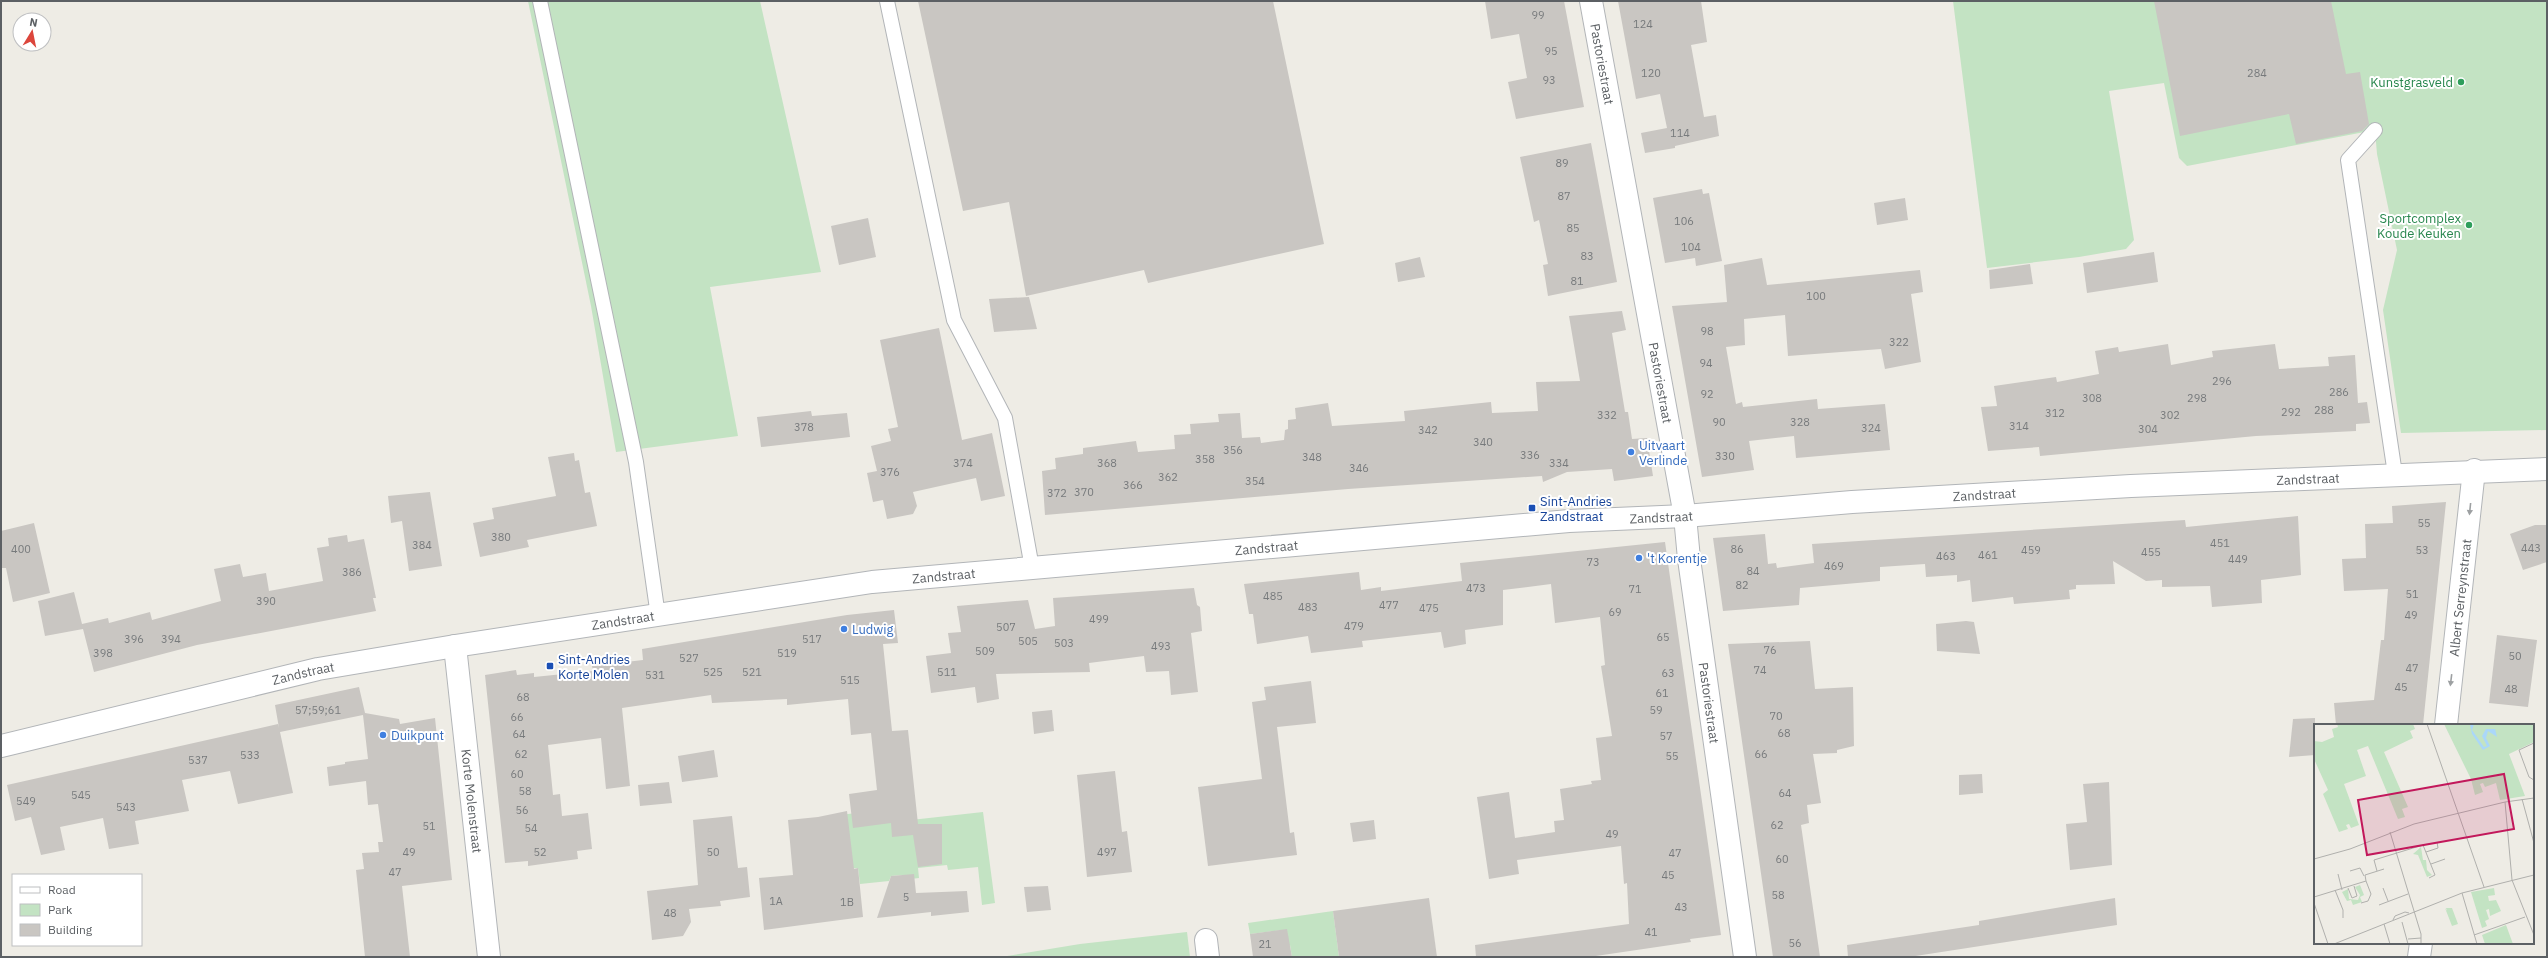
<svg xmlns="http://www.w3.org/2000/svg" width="2548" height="958" viewBox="0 0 2548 958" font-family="'IBM Plex Sans',sans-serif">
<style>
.green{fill:#c3e3c3}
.building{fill:#c9c6c2}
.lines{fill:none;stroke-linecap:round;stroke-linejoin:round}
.service-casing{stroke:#b2b5b8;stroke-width:16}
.minor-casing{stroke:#b2b5b8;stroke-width:24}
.service{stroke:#fff;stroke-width:14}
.minor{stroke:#fff;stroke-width:22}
.oneway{fill:#9da0a2}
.leisure-dot{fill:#2e9e5b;stroke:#fff;stroke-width:1.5}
.shop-dot{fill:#3f7fe0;stroke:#fff;stroke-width:1.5}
.transit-dot{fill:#1a4fb4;stroke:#fff;stroke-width:1.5}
.labels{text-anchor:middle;stroke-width:4;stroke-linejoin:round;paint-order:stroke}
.number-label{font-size:11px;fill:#777a7c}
.street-label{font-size:13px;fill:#5c6064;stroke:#fff}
.leisure-label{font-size:13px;fill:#27864d;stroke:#fff;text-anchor:end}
.shop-label{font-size:13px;fill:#366cbe;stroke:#fff;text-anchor:start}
.transit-label{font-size:13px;fill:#164399;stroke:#fff;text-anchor:start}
.inset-road{fill:none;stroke:#b0b0ad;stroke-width:1}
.view{fill:#c2185b;fill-opacity:0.15;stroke:#c2185b;stroke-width:2}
.inset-edge{fill:none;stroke:#5c6064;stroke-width:2}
</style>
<rect width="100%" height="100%" fill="#eeece5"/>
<!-- green -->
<g class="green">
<path d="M528,1H760L821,272L710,287L738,436L616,452L591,306Z"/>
<path d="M1953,1H2547V430L2401,433L2383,310L2397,250L2377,154L2375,130L2187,166L2179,158L2164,83L2109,91L2134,240L2126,249L2079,257L1987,268Z"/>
<path d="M875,811L884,823L983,812L995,903L982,905L978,867L948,870L947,865L918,868L919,878L902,880V875L891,876L889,881L860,884L858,868L832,870L821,817Z"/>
<path d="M1333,911L1339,957H1292L1290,945H1285L1283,930L1250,934L1248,923Z"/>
<path d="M1187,932L1190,957H1001L1080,944Z"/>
</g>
<!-- building -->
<g class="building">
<path d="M918,1H1273L1324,244L1148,283L1144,270L1026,296L1009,202L963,211Z"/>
<path d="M1485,1H1564L1584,107L1516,119L1508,82L1527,78L1519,34L1491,39Z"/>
<path d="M1618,1H1701L1707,42L1691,45L1704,117L1716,115L1719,136L1675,146V148L1645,153L1641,133L1667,128L1660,94L1636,99Z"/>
<path d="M2154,1H2331L2346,74L2360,72L2369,124L2362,131L2296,144L2289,114L2180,136Z"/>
<path d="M1591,143L1617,282L1548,296L1543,265L1548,264L1539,220L1534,222L1520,157Z"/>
<path d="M1702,189L1703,194L1709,193L1722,261L1696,266L1695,258L1665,263L1653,198Z"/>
<path d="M1905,198L1908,220L1877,225L1874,203Z"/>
<path d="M868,218L876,257L839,265L831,226Z"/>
<path d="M2154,252L2158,282L2087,293L2083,263Z"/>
<path d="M1420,257L1425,277L1398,282L1395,263Z"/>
<path d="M1762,258L1767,285L1920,270L1923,292L1911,294L1921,362L1885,369L1881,349L1788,356L1785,315L1744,319L1745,345L1726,347L1736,404L1742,402L1743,407L1817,399L1818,409L1885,404L1890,450L1796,458L1794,436L1749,441L1754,470L1702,477L1672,306L1727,302L1724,265Z"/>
<path d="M2030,264L2033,284L1990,289L1989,270Z"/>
<path d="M1029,297L1037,329L994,332L989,299Z"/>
<path d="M1622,311L1626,330L1612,333L1625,412H1628L1632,439L1647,438L1653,476L1614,481L1612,469L1567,472L1543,482L1542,476L1348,489L1045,515L1042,471L1056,469L1055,458L1083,454V448L1136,441L1138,452L1175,449L1174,435L1191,434L1190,424L1219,422L1218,414L1240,413L1242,438L1260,437L1261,443L1284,440L1285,430L1288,429V420L1296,419L1295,408L1328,403L1332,426L1405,421L1404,411L1491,402L1492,413L1538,411L1536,382L1580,381L1569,316Z"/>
<path d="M939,328L962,440L992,433L1005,496L981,501L976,478L913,492L917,506L913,514L887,519L883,500L873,502L867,473L877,471L871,446L891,441L888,429L898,427L880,340Z"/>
<path d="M2168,344L2171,365L2213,357L2212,351L2275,344L2279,369L2329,366L2328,357L2355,355L2358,403L2367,402L2370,423L2356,424V431L2256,436L2040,456L2039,447L1988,451L1981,407L1997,406L1994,386L2056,377L2057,382L2099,374L2095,351L2118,347L2119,352Z"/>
<path d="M811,411L812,416L847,413L850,437L761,447L757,417Z"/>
<path d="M574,453L575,461L579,460L585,493L590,492L597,526L527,540L529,547L480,557L473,523L494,519L492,508L556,496L548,457Z"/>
<path d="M430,492L442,566L409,571L402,521L391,523L388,496Z"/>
<path d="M2446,502L2423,725H2336L2334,703L2374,700L2381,640H2384L2388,589L2344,591L2342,559L2366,558L2365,524L2393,523L2392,506Z"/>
<path d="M2298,516L2301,575L2261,580L2262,603L2212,607L2210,586L2162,587V580L2146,581L2113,561L2115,584L2076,585V589L2069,590L2070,599L2014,604L2013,597L1972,602L1970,580L1957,582V575L1926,577L1925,564L1880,567V581L1800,588L1799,605L1723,611L1713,538L1765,534L1768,564L1776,563L1777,568L1814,563L1812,544L2185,520L2186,527Z"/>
<path d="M34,523L50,593L13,602L6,568H1V531Z"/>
<path d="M2535,525H2547V562L2523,570L2510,534Z"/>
<path d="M347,535L348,542L364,539L376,598H373L376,611L197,645L94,672L83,629L45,636L38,601L74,592L82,624L108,618L109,623L150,612L152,620L221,601L214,569L240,564L243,577L266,573L269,591L323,581L317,548L329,546L328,538Z"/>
<path d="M1665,542L1721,935L1690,939L1691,942L1589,957H1476L1475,945L1629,924L1627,883L1624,884L1621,846L1517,860L1519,874L1489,879L1477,797L1509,792L1515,838L1555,832L1554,821L1564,820L1560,789L1592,784L1591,781L1601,780L1596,738L1612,736L1601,666L1605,665L1600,617L1555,623L1551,584L1503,590V625L1465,630L1466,644L1444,648L1441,632L1362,641L1363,647L1311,653L1308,636L1257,644L1253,614H1249L1244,584L1359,572L1361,590L1381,587V591L1462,581L1460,563Z"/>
<path d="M1194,588L1197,605L1200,607L1202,631L1191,633L1198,692L1171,695L1169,671L1146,672L1144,656L1089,663L1090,672L996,674L999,699L977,703L975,687L931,693L926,656L951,653L948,633L961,632L957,606L1028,600L1035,629L1055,626L1053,598Z"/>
<path d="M894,610L898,643L883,644L892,731L908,730L918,824H942V864L918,867L913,835L892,837L891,823L853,828L849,794L877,790L871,733L851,735L848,699L787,705V699L712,703L711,695L622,708L630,786L606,789L601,738L548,745L553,795L560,794L562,816L588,813L592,849L577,851L578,859L528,866V861L505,863L485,675L516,670L517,675L534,673V677L593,671L592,666L643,660L642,649L847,615Z"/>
<path d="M1966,621L1974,622L1980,654L1937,651L1936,624Z"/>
<path d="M2497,635L2537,640L2528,707L2489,703Z"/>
<path d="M1810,641L1815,689L1853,687L1854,746L1837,750V753L1813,754L1821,803L1807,805L1809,823L1801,825L1820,957H1773L1728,644Z"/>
<path d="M1311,681L1316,723L1277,727L1290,833L1294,832L1297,855L1208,866L1198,787L1262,779L1252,702L1266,700L1264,687Z"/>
<path d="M359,687L365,713L399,719L400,724L435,718L452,880L402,886L410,957H365L356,870L364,869L362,853L379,852L378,842H383L378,804L368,805L366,781L329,786L327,767L345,764V762L368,759L363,715L280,732L293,793L238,804L230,771L182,780L189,811L135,821L139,844L109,849L103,818L60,827L65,850L41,855L31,817L15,821L7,785L278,724L279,728L275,705Z"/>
<path d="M1052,710L1054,731L1034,734L1032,712Z"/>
<path d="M2315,718V755L2289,757L2293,719Z"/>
<path d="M714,750L718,777L682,782L678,756Z"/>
<path d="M1115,771L1122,832L1127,831L1132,872L1087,877L1077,775Z"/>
<path d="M1982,774L1983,793L1959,795V775Z"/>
<path d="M669,782L672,803L640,806L638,785Z"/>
<path d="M2109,782L2112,865L2070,870L2066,824L2087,822L2083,784Z"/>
<path d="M847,811L854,869L858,868L863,917L764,930L759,878L793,875L788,820L818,817Z"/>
<path d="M732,816L738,868L747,867L750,897L720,901L721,906L689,909L691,922L683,936L652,940L647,891L698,885L693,820Z"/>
<path d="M1374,820L1376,839L1353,842L1350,823Z"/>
<path d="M914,874L916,893L967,891L969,912L931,916V912L877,918L891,876Z"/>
<path d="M1048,886L1051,910L1027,912L1024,887Z"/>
<path d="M1429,898L1437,957H1339L1333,911Z"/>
<path d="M2115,898L2117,925L1909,957H1848L1847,945L1979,925V921Z"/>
<path d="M1287,929L1292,957H1253L1250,934Z"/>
</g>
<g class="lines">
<!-- service casing -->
<g class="service-casing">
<g id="service">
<path d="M540,1L636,462L658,616"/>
<path d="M887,1L954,320L1005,418L1032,568"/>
<path d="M2375,130L2348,160L2395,474"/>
</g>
</g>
<!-- minor casing -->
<g class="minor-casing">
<g id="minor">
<path id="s1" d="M1591,1L1685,516L1689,559L1745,957"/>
<path id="s2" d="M455,646L489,957"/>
<path id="s3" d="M2446,725L2474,470"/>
<path id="s4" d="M1,746L318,669L455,646L872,582L1569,521L1685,516L1852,502L2131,486L2547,469"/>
<path d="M1206,940L1208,957"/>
<path d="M2419,957L2421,943"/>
</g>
</g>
<!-- service -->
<use href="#service" class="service"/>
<!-- minor -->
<use href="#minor" class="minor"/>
</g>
<!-- one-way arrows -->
<defs><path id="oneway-solid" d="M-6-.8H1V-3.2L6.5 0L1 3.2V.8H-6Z"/></defs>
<g class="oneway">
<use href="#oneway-solid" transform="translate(2470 509) rotate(96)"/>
<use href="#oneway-solid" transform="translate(2451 680) rotate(97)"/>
</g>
<!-- markers -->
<g class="leisure-dot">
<circle cx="2461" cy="82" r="4"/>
<circle cx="2469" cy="225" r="4"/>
</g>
<g class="shop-dot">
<circle cx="1631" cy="452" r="4"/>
<circle cx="1639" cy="558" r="4"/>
<circle cx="844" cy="629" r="4"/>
<circle cx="383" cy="735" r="4"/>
</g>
<g class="transit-dot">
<rect x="1528" y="504" width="8" height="8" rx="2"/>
<rect x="546" y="662" width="8" height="8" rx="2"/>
</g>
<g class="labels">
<!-- number labels -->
<g class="number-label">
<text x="1538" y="19">99</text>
<text x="1643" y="28">124</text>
<text x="1551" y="55">95</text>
<text x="1651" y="77">120</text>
<text x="2257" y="77">284</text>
<text x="1549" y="84">93</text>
<text x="1680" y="137">114</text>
<text x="1562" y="167">89</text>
<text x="1564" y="200">87</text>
<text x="1684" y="225">106</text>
<text x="1573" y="232">85</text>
<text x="1691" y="251">104</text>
<text x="1587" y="260">83</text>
<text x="1577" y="285">81</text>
<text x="1816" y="300">100</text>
<text x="1707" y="335">98</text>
<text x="1899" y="346">322</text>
<text x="1706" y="367">94</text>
<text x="2222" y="385">296</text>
<text x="2339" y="396">286</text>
<text x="1707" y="398">92</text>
<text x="2092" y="402">308</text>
<text x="2197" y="402">298</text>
<text x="2324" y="414">288</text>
<text x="2291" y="416">292</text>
<text x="2055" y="417">312</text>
<text x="1607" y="419">332</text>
<text x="2170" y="419">302</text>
<text x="1719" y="426">90</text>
<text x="1800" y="426">328</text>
<text x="2019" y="430">314</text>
<text x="804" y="431">378</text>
<text x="1871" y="432">324</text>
<text x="2148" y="433">304</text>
<text x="1428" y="434">342</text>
<text x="1483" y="446">340</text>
<text x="1233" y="454">356</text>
<text x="1530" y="459">336</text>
<text x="1725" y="460">330</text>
<text x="1312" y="461">348</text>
<text x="1205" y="463">358</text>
<text x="963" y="467">374</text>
<text x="1107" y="467">368</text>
<text x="1559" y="467">334</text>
<text x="1359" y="472">346</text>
<text x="890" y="476">376</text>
<text x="1168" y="481">362</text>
<text x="1255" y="485">354</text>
<text x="1133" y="489">366</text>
<text x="1084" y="496">370</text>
<text x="1057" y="497">372</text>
<text x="2424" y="527">55</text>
<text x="501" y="541">380</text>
<text x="2220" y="547">451</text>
<text x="422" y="549">384</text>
<text x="2531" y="552">443</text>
<text x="21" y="553">400</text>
<text x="1737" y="553">86</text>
<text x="2031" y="554">459</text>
<text x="2422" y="554">53</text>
<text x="2151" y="556">455</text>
<text x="1988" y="559">461</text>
<text x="1946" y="560">463</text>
<text x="2238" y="563">449</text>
<text x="1593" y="566">73</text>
<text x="1834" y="570">469</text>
<text x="1753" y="575">84</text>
<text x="352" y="576">386</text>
<text x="1742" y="589">82</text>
<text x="1476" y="592">473</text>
<text x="1635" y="593">71</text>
<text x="2412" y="598">51</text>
<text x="1273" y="600">485</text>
<text x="266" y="605">390</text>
<text x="1389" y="609">477</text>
<text x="1308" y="611">483</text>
<text x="1429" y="612">475</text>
<text x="1615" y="616">69</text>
<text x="2411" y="619">49</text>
<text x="1099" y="623">499</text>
<text x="1354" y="630">479</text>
<text x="1006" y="631">507</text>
<text x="1663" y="641">65</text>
<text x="134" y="643">396</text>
<text x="171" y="643">394</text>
<text x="812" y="643">517</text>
<text x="1028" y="645">505</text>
<text x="1064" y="647">503</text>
<text x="1161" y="650">493</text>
<text x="1770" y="654">76</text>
<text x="985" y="655">509</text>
<text x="103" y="657">398</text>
<text x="787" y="657">519</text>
<text x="2515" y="660">50</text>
<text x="689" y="662">527</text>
<text x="2412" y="672">47</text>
<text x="1760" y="674">74</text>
<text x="713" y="676">525</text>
<text x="752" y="676">521</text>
<text x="947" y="676">511</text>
<text x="1668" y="677">63</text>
<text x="655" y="679">531</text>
<text x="850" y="684">515</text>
<text x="2401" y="691">45</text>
<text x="2511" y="693">48</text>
<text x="1662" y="697">61</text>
<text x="523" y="701">68</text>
<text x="318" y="714">57;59;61</text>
<text x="1656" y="714">59</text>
<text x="1776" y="720">70</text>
<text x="517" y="721">66</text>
<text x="1784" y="737">68</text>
<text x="519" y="738">64</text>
<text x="1666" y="740">57</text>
<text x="521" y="758">62</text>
<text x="1761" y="758">66</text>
<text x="250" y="759">533</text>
<text x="1672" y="760">55</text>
<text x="198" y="764">537</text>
<text x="517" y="778">60</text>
<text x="525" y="795">58</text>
<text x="1785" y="797">64</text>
<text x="81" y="799">545</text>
<text x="26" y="805">549</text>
<text x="126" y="811">543</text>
<text x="522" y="814">56</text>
<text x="1777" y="829">62</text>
<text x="429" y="830">51</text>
<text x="531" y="832">54</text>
<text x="1612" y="838">49</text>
<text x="409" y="856">49</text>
<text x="540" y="856">52</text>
<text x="713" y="856">50</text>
<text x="1107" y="856">497</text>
<text x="1675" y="857">47</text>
<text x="1782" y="863">60</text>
<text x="395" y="876">47</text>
<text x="1668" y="879">45</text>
<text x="1778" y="899">58</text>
<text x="906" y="901">5</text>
<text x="776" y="905">1A</text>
<text x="847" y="906">1B</text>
<text x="1681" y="911">43</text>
<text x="670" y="917">48</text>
<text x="1651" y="936">41</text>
<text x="1795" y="947">56</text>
<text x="1265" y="948">21</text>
</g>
<!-- street labels -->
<g class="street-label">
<text dy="5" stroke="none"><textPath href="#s1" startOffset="64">Pastoriestraat</textPath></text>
<text dy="5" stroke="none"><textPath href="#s1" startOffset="388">Pastoriestraat</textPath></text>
<text dy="5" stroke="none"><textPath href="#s4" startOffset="2327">Zandstraat</textPath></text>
<text dy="5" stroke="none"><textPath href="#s4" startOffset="2003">Zandstraat</textPath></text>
<text dy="5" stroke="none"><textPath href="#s4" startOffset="1679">Zandstraat</textPath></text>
<text dy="5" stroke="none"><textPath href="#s4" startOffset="1283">Zandstraat</textPath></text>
<text dy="5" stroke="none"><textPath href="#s4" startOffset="959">Zandstraat</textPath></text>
<text dy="5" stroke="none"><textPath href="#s3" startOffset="128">Albert Serreynstraat</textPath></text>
<text dy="5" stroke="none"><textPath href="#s4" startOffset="635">Zandstraat</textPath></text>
<text dy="5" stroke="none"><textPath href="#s4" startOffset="311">Zandstraat</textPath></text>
<text dy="5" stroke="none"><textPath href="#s1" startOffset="712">Pastoriestraat</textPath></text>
<text dy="5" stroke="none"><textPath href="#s2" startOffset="156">Korte Molenstraat</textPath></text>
</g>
<!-- leisure labels -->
<g class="leisure-label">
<text x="2453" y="87">Kunstgrasveld</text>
<text x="2461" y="223">Sportcomplex<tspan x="2461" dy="15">Koude Keuken</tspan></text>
</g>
<!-- shop labels -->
<g class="shop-label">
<text x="1639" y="450">Uitvaart<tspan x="1639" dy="15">Verlinde</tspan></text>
<text x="1647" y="563">'t Korentje</text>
<text x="852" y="634">Ludwig</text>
<text x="391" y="740">Duikpunt</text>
</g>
<!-- transit labels -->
<g class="transit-label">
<text x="1540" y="506">Sint-Andries<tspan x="1540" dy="15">Zandstraat</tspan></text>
<text x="558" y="664">Sint-Andries<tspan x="558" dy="15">Korte Molen</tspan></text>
</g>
</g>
<!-- overview -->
<g transform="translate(2314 724)">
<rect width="220" height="220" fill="#eeece5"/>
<path d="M23,0H99L101,5L96,7L99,14L70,28L94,83L88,85L91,93L84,95L54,22L43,26L52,52L30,60L45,101L37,104L35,100L32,101L34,105L25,108L9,70L14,66L0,35V17L8,18L20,13L18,5L24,3ZM130,0H220V18L195,30L211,72L186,76L182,59L171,63L169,59L166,60L169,68L161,71L157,55ZM107,123L109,136H112L113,146L118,151L113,153L104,131L99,130ZM46,161L50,171L46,173L48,178L39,181L37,176L33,177L28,168L34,165L35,175L44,176L46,171L41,163ZM180,164L181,171L174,172L175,177L182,176L187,187L176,192L175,185L172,186L175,195L171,197L173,202L168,204L157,168ZM131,184L133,187L132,184H138L144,200L138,202ZM192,201L199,220H171L168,211Z" fill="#c3e3c3"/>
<path d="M156,0H160L158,6L170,23L173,22L168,12L172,5H181L183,13L174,7L172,14L176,22L169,26L158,10Z" fill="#aad7f9"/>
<path class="inset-road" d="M113,0L170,163M220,19L205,26L215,53L220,56M208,75L220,119M191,78L198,156L220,211M76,108L107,210V220M112,128L124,124L123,118M0,135L36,125L100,100L191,78L220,74M117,140L131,135M36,147L46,144L50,152M63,147L60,136L109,121L121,151L115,154M24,150L28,166M34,164L38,174L43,172L40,162M69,164L74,177M21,166L29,186V194M148,169L163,220M0,173L52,157L51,151L70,145M0,179L14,220M47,179L54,177L57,170L52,157M65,181L94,170M79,196L81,192L91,188L95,189M88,198L94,220M70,200L76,220M160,211L211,193M94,215L107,214M20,220L148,169L220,151"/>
<path class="view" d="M190,50L200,105L53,131L44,76Z"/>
<rect width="220" height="220" class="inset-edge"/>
</g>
<!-- border -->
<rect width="2548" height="958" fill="none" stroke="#5c6064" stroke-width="4"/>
<!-- legend -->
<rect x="12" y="874" width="130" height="72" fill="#ffffff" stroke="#bebfc1"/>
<rect x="20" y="887" width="20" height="6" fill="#ffffff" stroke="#bebfc1"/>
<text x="48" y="894" font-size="12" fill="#5c6064">Road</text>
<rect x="20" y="904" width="20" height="12" fill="#c3e3c3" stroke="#bebfc1"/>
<text x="48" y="914" font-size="12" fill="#5c6064">Park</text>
<rect x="20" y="924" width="20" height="12" fill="#c9c6c2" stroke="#bebfc1"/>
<text x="48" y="934" font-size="12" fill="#5c6064">Building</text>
<!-- north arrow -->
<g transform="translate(32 32) rotate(10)"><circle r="19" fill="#ffffff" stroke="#bebfc1"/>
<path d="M0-3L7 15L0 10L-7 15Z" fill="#dc463c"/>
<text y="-6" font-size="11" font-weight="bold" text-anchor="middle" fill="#5c6064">N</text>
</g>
</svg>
